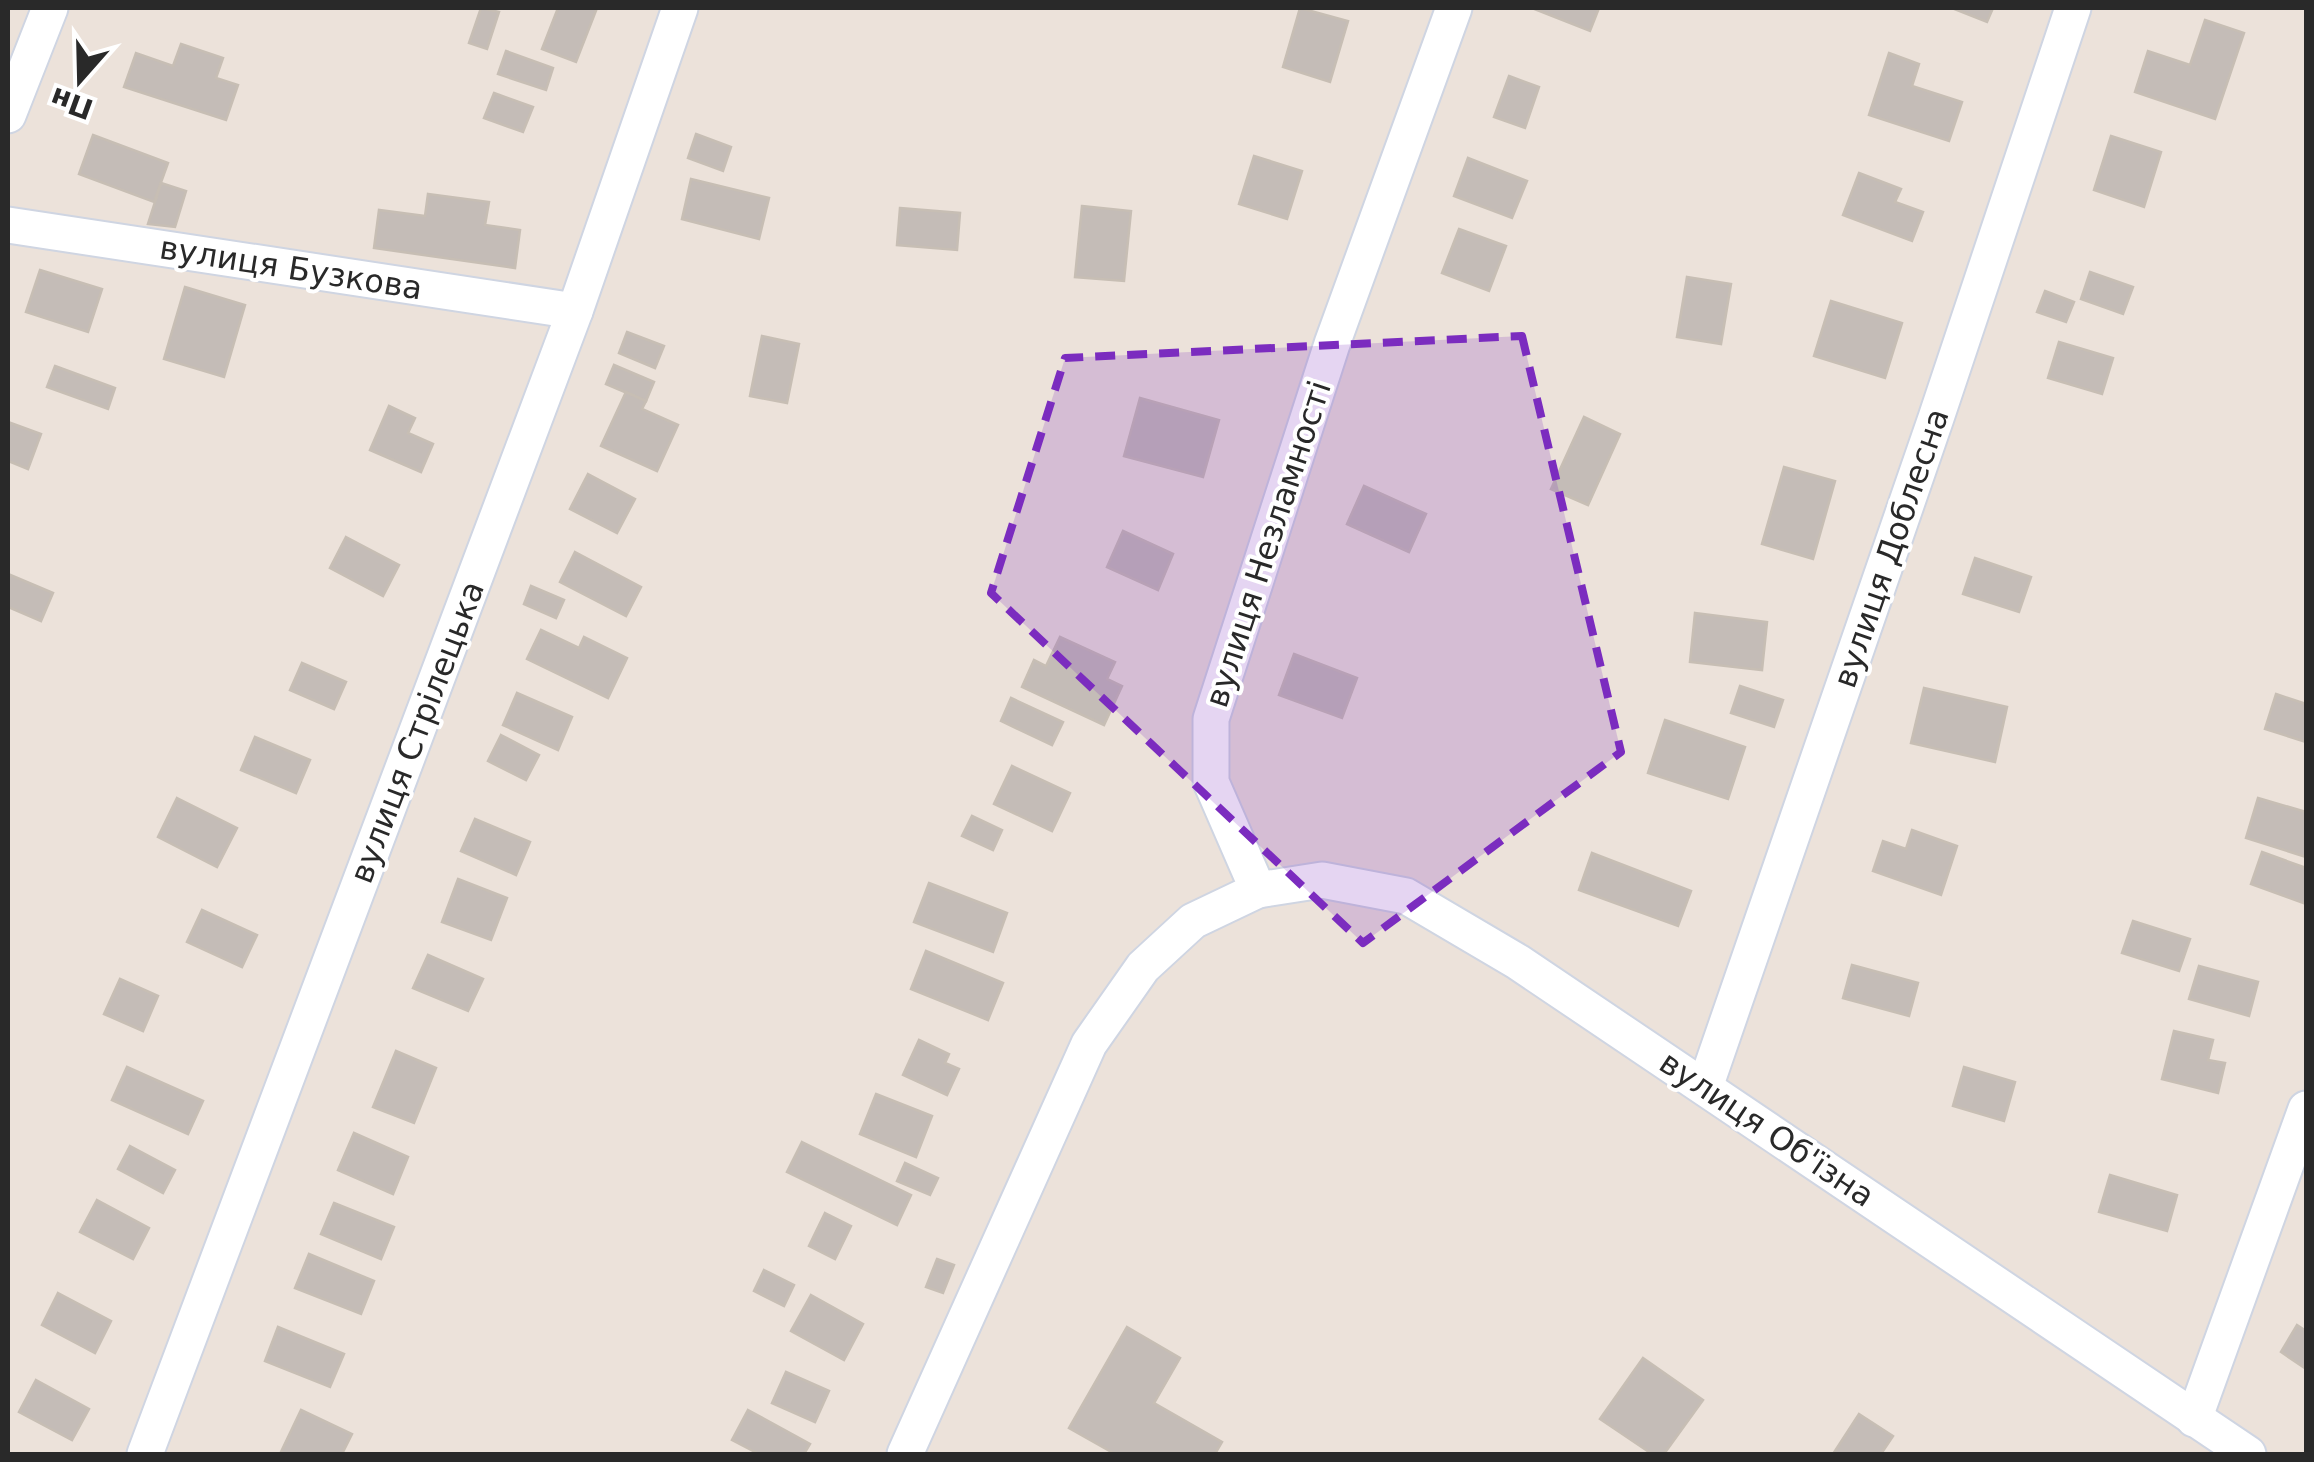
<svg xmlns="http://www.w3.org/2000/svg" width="2314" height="1462" viewBox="0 0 2314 1462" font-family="'DejaVu Sans',sans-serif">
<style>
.building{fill:#c4bcb7;stroke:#c7beb4;stroke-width:2.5}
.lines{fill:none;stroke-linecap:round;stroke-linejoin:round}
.minor-casing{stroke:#cfd5e2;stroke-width:39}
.minor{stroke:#fff;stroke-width:35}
.marked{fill:#7b2cbf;fill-opacity:0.2;stroke:#7b2cbf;stroke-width:8;stroke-dasharray:20 12;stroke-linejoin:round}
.labels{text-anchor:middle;stroke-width:8;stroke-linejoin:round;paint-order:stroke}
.street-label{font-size:32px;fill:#292929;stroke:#fff}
</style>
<rect width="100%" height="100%" fill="#ece2da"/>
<!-- building -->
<g class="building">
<path d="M481,8L499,12L487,49L469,43Z"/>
<path d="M558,8H597L576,62L542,49Z"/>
<path d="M1300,8L1348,21L1330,82L1283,67Z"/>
<path d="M1532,8H1599L1590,31Z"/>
<path d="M1952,8H1993L1987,22Z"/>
<path d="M2205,20L2244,33L2215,119L2135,92L2148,51L2190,65Z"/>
<path d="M181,44L223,58L216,78L238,85L226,120L124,87L136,53L173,66Z"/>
<path d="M506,51L553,68L546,90L498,74Z"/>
<path d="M1889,53L1919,64L1912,86L1962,102L1949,141L1869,115Z"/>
<path d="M1509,76L1539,87L1525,128L1494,117Z"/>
<path d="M494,93L533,107L523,132L484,118Z"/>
<path d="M696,134L731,147L723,171L688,158Z"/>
<path d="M93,135L168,163L154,202L79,174Z"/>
<path d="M2111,136L2161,152L2144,207L2094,190Z"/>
<path d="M1254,156L1302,171L1287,219L1239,204Z"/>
<path d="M1468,158L1527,181L1512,218L1454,196Z"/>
<path d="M1859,173L1901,189L1895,202L1923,212L1912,241L1843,215Z"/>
<path d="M691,179L769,198L759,239L682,219Z"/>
<path d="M161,183L186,191L175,227L148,224Z"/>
<path d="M428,194L489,202L485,225L520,230L515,268L374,248L379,210L425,216Z"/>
<path d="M1082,206L1131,211L1124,281L1075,277Z"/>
<path d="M900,208L960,213L957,250L897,245Z"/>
<path d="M1459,229L1506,246L1489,291L1442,273Z"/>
<path d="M40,270L102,289L88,332L26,312Z"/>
<path d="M2090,272L2133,287L2123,314L2081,299Z"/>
<path d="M1687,277L1731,284L1721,344L1677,337Z"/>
<path d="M185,287L245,305L224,377L164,359Z"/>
<path d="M2045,291L2074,302L2066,322L2037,312Z"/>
<path d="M1831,301L1902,323L1885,378L1814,356Z"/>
<path d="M627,332L664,346L655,368L619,353Z"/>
<path d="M762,336L799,344L787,403L750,396Z"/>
<path d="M2059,342L2113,358L2102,394L2048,378Z"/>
<path d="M614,365L654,382L646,401L606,384Z"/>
<path d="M55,366L115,388L108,409L47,387Z"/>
<path d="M626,392L646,401L642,409L678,425L657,471L601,446Z"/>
<path d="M1140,398L1219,420L1203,477L1124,456Z"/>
<path d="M389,406L415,418L408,433L433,444L421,472L370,450Z"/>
<path d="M1584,417L1620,434L1588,505L1551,489Z"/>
<path d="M8,422L41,434L28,469L8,461Z"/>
<path d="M1784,467L1835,481L1813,559L1762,544Z"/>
<path d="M588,474L635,499L617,533L570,509Z"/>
<path d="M1364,486L1426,514L1409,552L1347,524Z"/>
<path d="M1123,531L1173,554L1158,590L1107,567Z"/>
<path d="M346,537L399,565L383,596L330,568Z"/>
<path d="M575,552L641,587L626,616L560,582Z"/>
<path d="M1975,558L2031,577L2019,612L1963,594Z"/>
<path d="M8,574L53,593L41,621L8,607Z"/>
<path d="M531,586L564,600L556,618L524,604Z"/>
<path d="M1695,613L1767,622L1762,670L1690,662Z"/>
<path d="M541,630L579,648L584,637L627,658L608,698L527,659Z"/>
<path d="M1060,637L1115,662L1107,679L1122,686L1104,725L1022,687L1034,660L1046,666Z"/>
<path d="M1294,654L1357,678L1342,718L1279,695Z"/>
<path d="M302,663L346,682L334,709L290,690Z"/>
<path d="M1740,686L1783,700L1774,727L1731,713Z"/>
<path d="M1924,688L2007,707L1995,762L1911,743Z"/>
<path d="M517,693L572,717L558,750L503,725Z"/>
<path d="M2276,694L2306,704V742L2265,729Z"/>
<path d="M1011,698L1063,722L1052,745L1001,721Z"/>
<path d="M1665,720L1745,747L1728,799L1648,773Z"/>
<path d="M501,735L539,755L526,780L488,761Z"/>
<path d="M255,737L310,760L296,793L241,770Z"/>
<path d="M1012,766L1070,793L1052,831L994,804Z"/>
<path d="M177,798L237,828L217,867L158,837Z"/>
<path d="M2258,798L2306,812V857L2246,838Z"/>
<path d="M972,816L1002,830L993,850L962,836Z"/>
<path d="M475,819L530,842L516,875L461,851Z"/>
<path d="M1912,830L1957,846L1941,895L1873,871L1883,841L1906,849Z"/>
<path d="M2262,852L2306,868V904L2251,884Z"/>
<path d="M1592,853L1691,891L1678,926L1579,890Z"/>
<path d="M458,879L507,898L491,940L442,922Z"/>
<path d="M929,883L1007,913L993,952L914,922Z"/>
<path d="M202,910L257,935L242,967L187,942Z"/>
<path d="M2133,921L2190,939L2179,971L2122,953Z"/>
<path d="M926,951L1003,983L988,1020L911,989Z"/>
<path d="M428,955L483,979L468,1011L413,988Z"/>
<path d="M1852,965L1918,983L1909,1016L1843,998Z"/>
<path d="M2199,966L2258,982L2249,1016L2189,999Z"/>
<path d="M120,979L158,996L143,1031L104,1014Z"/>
<path d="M2174,1031L2213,1040L2208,1060L2225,1063L2218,1093L2162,1079Z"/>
<path d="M919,1040L949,1054L945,1063L959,1069L947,1095L903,1075Z"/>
<path d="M396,1051L436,1068L414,1123L373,1107Z"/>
<path d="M127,1067L203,1101L188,1134L112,1100Z"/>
<path d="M1964,1067L2015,1082L2004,1121L1953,1106Z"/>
<path d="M876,1094L932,1116L916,1157L860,1134Z"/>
<path d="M354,1133L408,1157L393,1194L338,1170Z"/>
<path d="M802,1142L911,1195L897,1225L787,1172Z"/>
<path d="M130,1146L175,1170L163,1193L118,1169Z"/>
<path d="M905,1163L938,1178L930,1195L897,1181Z"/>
<path d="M2110,1175L2177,1195L2167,1231L2099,1212Z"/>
<path d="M97,1200L149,1228L133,1259L80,1232Z"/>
<path d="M334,1203L394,1227L381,1259L321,1234Z"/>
<path d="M825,1213L851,1226L835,1259L809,1246Z"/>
<path d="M309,1254L374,1281L361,1314L295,1288Z"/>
<path d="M937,1259L954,1265L943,1293L926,1287Z"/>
<path d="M764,1270L794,1285L784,1306L754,1291Z"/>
<path d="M58,1293L111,1321L95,1353L42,1325Z"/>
<path d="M811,1295L863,1324L844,1360L791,1331Z"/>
<path d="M2297,1325L2306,1331V1369L2281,1352Z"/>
<path d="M278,1327L344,1354L330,1387L265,1361Z"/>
<path d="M1127,1327L1180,1358L1154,1403L1222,1442L1215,1454H1115L1069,1428Z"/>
<path d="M1643,1358L1703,1400L1664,1454H1652L1600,1419Z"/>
<path d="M786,1372L829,1391L815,1422L772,1403Z"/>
<path d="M36,1380L89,1409L72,1440L19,1412Z"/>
<path d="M301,1410L352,1434L342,1454H280Z"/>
<path d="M748,1410L810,1444L804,1454H759L732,1440Z"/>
<path d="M1859,1414L1893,1436L1881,1454H1833Z"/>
</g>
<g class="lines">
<!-- minor casing -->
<g class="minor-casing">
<g id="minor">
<path d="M8,115L50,8"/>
<path d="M8,225L575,311"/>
<path d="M1258,890L1322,880L1406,896L1518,962L2248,1454"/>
<path d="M1705,1087L1936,418L2073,8"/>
<path d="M2194,1419L2306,1109"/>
<path d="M145,1454L575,311L680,8"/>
<path d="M905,1454L1089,1044L1143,967L1193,921L1258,890L1211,782V719L1332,344L1454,8"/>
</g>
</g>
<!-- minor -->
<use href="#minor" class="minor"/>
</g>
<!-- marked area -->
<path class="marked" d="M1522,336L1621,752L1363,943L991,593L1065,358Z"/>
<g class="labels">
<!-- street labels -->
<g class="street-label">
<text transform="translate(291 268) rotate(9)" y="11">вулиця Бузкова</text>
<text transform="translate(1268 544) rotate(-72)" y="11">вулиця Незламності</text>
<text transform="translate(1891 548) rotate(-71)" y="11">вулиця Доблесна</text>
<text transform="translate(417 732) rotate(-69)" y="11">вулиця Стрілецька</text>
<text transform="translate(1767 1129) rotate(34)" y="11">вулиця Об'їзна</text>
</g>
</g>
<!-- border -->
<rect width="2314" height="1462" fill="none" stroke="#292929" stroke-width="20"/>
<!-- north arrow -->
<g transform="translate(80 80) rotate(200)" stroke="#ffffff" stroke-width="8" paint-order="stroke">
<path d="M0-8L18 38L0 25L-18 38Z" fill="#292929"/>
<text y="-15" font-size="28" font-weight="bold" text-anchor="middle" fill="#292929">Пн</text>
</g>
</svg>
